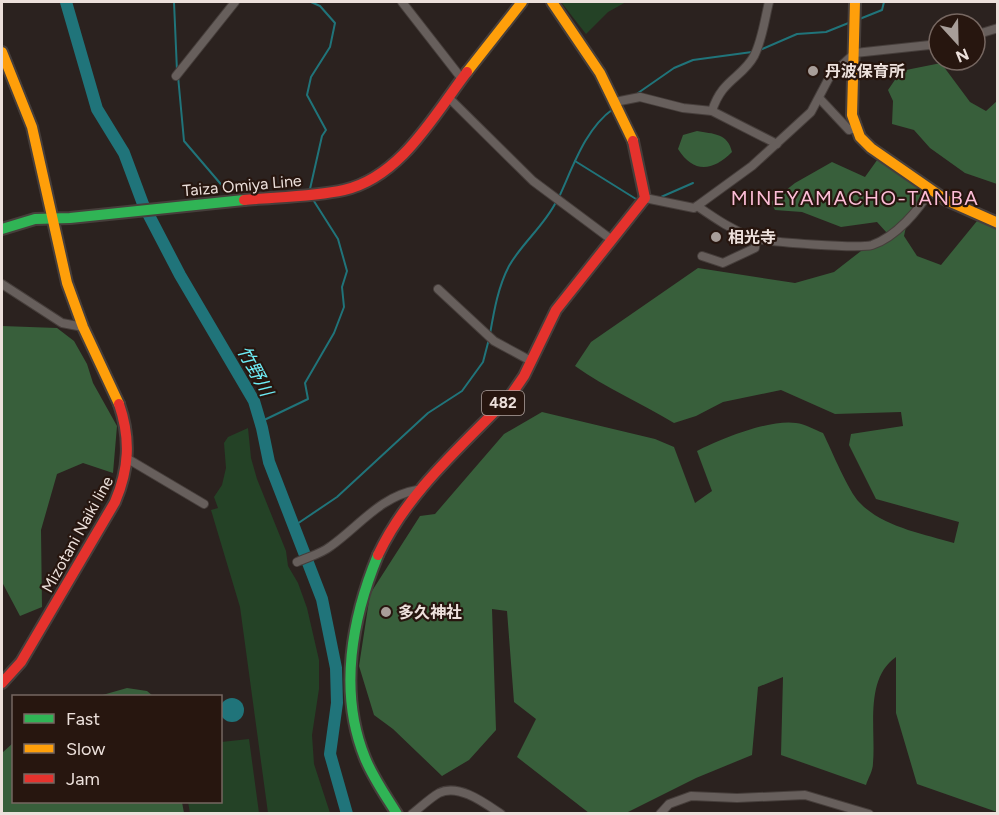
<svg xmlns="http://www.w3.org/2000/svg" width="999" height="815" viewBox="0 0 999 815" font-family="Figtree,'Noto Sans JP',sans-serif">
<style>
.green{fill:#244226}
.forest{fill:#385f3b}
.water{fill:#20747a}
.lines{fill:none;stroke-linecap:round;stroke-linejoin:round}
.stream{stroke:#20747a;stroke-width:2}
.river{stroke:#20747a;stroke-width:12}
.street-casing{stroke:#463e3b;stroke-width:10}
.fast-casing{stroke:#463e3b;stroke-width:14}
.slow-casing{stroke:#463e3b;stroke-width:14}
.jam-casing{stroke:#463e3b;stroke-width:14}
.street{stroke:#675f5c;stroke-width:8}
.fast{stroke:#30b455;stroke-width:10}
.slow{stroke:#ff9f0a;stroke-width:10}
.jam{stroke:#e5322d;stroke-width:10}
.poi-dot{fill:#a89e99;stroke:#27160f;stroke-width:2}
.labels{text-anchor:middle;stroke-width:4.5;stroke-linejoin:round;paint-order:stroke}
.shield{fill:#27160f;stroke:#b1a39e;stroke-width:1.5}
.shield-label{font-size:15px;font-weight:bold;fill:#ece0db}
.poi-label{font-size:16px;font-weight:bold;fill:#ece0db;stroke:#27160f;text-anchor:start}
.street-label{font-size:16px;fill:#ece0db;stroke:#27160f}
.water-label{font-size:18px;font-style:italic;fill:#6eedf7;stroke:#27160f}
.quarter-label{font-size:20px;letter-spacing:1.5px;fill:#fdbdd7;stroke:#27160f}
</style>
<rect width="100%" height="100%" fill="#2b221f"/>
<!-- green -->
<g class="green">
<path d="M561,2H626L608,12L586,34Z"/>
<path d="M248,428L251,458L257,479L286,551L288,566L298,583L307,608L319,660V689L312,735L314,764L330,813H268L240,607L211,510L218,508L214,497L222,485L226,468L224,443L228,437Z"/>
<path d="M249,739L259,813H190L188,802H220L221,742Z"/>
</g>
<!-- forest -->
<g class="forest">
<path d="M941,63L970,102L986,111L997,101V184L965,173L930,148L914,130L892,124L893,101L888,90L901,71Z"/>
<path d="M697,131C713,134 728,133 732,152C712,172 693,173 678,149L683,135Z"/>
<path d="M880,156L926,192L910,213L887,233L877,222L841,227L802,212L775,210L771,202L795,183L832,162L865,177Z"/>
<path d="M977,221L997,228V812L917,784L896,713V657C864,679 876,730 873,763C873,771 868,778 866,785L781,755L783,677L758,687L752,755L696,778L624,814L589,813L517,757L536,719L514,702L507,611L492,609L496,730L469,760L442,776L393,729L374,715L359,666L370,594L420,516L435,514L504,434L542,412L655,439L674,447L695,503L712,491L697,451C720,439 770,419 796,423C805,424 815,430 823,433C832,451 848,491 860,503C883,527 924,534 954,543L959,522L876,499L849,445L851,434L903,426L901,412L835,414L781,390L723,402L696,416L674,423C641,403 606,388 575,366L591,342L698,268L795,283L834,272L861,251L881,244L907,222L904,236L917,256L941,265Z"/>
<path d="M2,326L57,328L74,341L87,364L93,383L117,426L113,473L83,463L57,474L41,530L42,607L20,616L2,582Z"/>
<path d="M127,688L147,691L153,696H99Z"/>
<path d="M13,743L14,802H182L184,813H2V753Z"/>
</g>
<!-- water -->
<circle class="water" cx="232" cy="710" r="12"/>
<g class="lines">
<!-- stream -->
<g class="stream">
<path d="M174,2L177,71"/>
<path d="M857,20L882,10L884,2"/>
<path d="M760,50L797,34L826,32L851,22"/>
<path d="M178,76L184,141L231,196"/>
<path d="M638,93L674,68L693,60L752,52"/>
<path d="M575,161L636,199"/>
<path d="M310,189L322,136L326,130L307,95L311,77L330,47L335,23L320,6L311,2"/>
<path d="M559,197C573,167 585,129 613,109"/>
<path d="M661,197L693,183"/>
<path d="M490,334C494,311 498,287 509,266C522,243 544,226 556,202"/>
<path d="M260,422L308,399L305,383L334,333L344,307L342,287L347,271L338,239L312,198"/>
<path d="M294,526L337,497L428,413L462,391L483,362L489,339"/>
</g>
<!-- river -->
<path class="river" d="M66,2L97,109L124,153L143,204L180,275L254,401L262,428L269,462L322,599L336,668L337,703L330,754L347,814"/>
<!-- street casing -->
<g class="street-casing">
<g id="street">
<path d="M402,2L462,79"/>
<path d="M975,35L998,28"/>
<path d="M176,76L235,2"/>
<path d="M448,97L533,181L612,240"/>
<path d="M820,99L849,130L855,128"/>
<path d="M615,102L640,97L683,108L712,111L777,144"/>
<path d="M712,111C722,79 742,78 754,56C762,41 765,18 769,2"/>
<path d="M645,198L694,208L697,206C716,219 732,230 753,238C767,242 859,249 872,245C896,237 919,210 931,189"/>
<path d="M697,206L752,166L811,112L830,76L855,53L939,44"/>
<path d="M702,256L723,263L755,248L756,239"/>
<path d="M2,284L62,323L83,327"/>
<path d="M438,289L494,341L531,361"/>
<path d="M128,459L204,504"/>
<path d="M297,562C308,557 321,554 331,546C359,526 381,496 417,490"/>
<path d="M412,814C421,807 430,798 439,793C459,783 486,804 501,814"/>
<path d="M660,814L669,804L691,796L737,798L805,795L869,814"/>
</g>
</g>
<!-- fast casing -->
<g class="fast-casing">
<g id="fast">
<path d="M2,229L35,219L70,218L244,200"/>
<path d="M378,555C352,618 338,692 365,758C373,778 386,796 397,814"/>
</g>
</g>
<!-- slow casing -->
<g class="slow-casing">
<g id="slow">
<path d="M552,2L600,73L633,141"/>
<path d="M855,2L852,115L860,137L871,148L946,200L998,223"/>
<path d="M2,52L32,127L67,283L83,327L119,404"/>
<path d="M467,72L522,2"/>
</g>
</g>
<!-- jam casing -->
<g class="jam-casing">
<g id="jam">
<path d="M244,200C276,197 312,197 344,190C401,177 434,115 467,72"/>
<path d="M378,555C408,491 463,445 511,395L524,376L556,310L645,198L633,141"/>
<path d="M2,683L21,662L115,502C129,469 131,439 119,404"/>
</g>
</g>
<!-- street -->
<use href="#street" class="street"/>
<!-- fast -->
<use href="#fast" class="fast"/>
<!-- slow -->
<use href="#slow" class="slow"/>
<!-- jam -->
<use href="#jam" class="jam"/>
</g>
<!-- markers -->
<g class="poi-dot">
<circle cx="813" cy="71" r="6"/>
<circle cx="716" cy="237" r="6"/>
<circle cx="386" cy="612" r="6"/>
</g>
<g class="labels">
<!-- shield labels -->
<rect class="shield" x="482" y="391" width="42" height="24" rx="4.5"/>
<g class="shield-label">
<text x="503" y="408">482</text>
</g>
<!-- poi labels -->
<g class="poi-label">
<text x="825" y="77">丹波保育所</text>
<text x="728" y="243">相光寺</text>
<text x="398" y="618">多久神社</text>
</g>
<!-- street labels -->
<g class="street-label">
<text transform="translate(242 185) rotate(-5)" y="6">Taiza Omiya Line</text>
<text transform="translate(77 534) rotate(-61)" y="6">Mizotani Naiki line</text>
</g>
<!-- water labels -->
<g class="water-label">
<text transform="translate(255 371) rotate(62)" y="6">竹野川</text>
</g>
<!-- quarter labels -->
<g class="quarter-label">
<text x="855" y="205">MINEYAMACHO-TANBA</text>
</g>
</g>
<!-- border -->
<rect width="999" height="815" fill="none" stroke="#ece0db" stroke-width="6"/>
<!-- legend -->
<rect x="12" y="695" width="210" height="108" fill="#27160f" stroke="#766761" stroke-width="1.5"/>
<rect x="24" y="714" width="30" height="9" fill="#30b455" stroke="#766761" stroke-width="1.5"/>
<text x="66" y="725" font-size="18" fill="#ece0db">Fast</text>
<rect x="24" y="744" width="30" height="9" fill="#ff9f0a" stroke="#766761" stroke-width="1.5"/>
<text x="66" y="755" font-size="18" fill="#ece0db">Slow</text>
<rect x="24" y="774" width="30" height="9" fill="#e5322d" stroke="#766761" stroke-width="1.5"/>
<text x="66" y="785" font-size="18" fill="#ece0db">Jam</text>
<!-- north arrow -->
<g transform="translate(957 42) rotate(158)"><circle r="28" fill="#27160f" stroke="#766761" stroke-width="1.5"/>
<path d="M0-4.5L10 22L0 15L-10 22Z" fill="#a89e99"/>
<text y="-9" font-size="16" font-weight="bold" text-anchor="middle" fill="#ece0db">N</text>
</g>
</svg>
